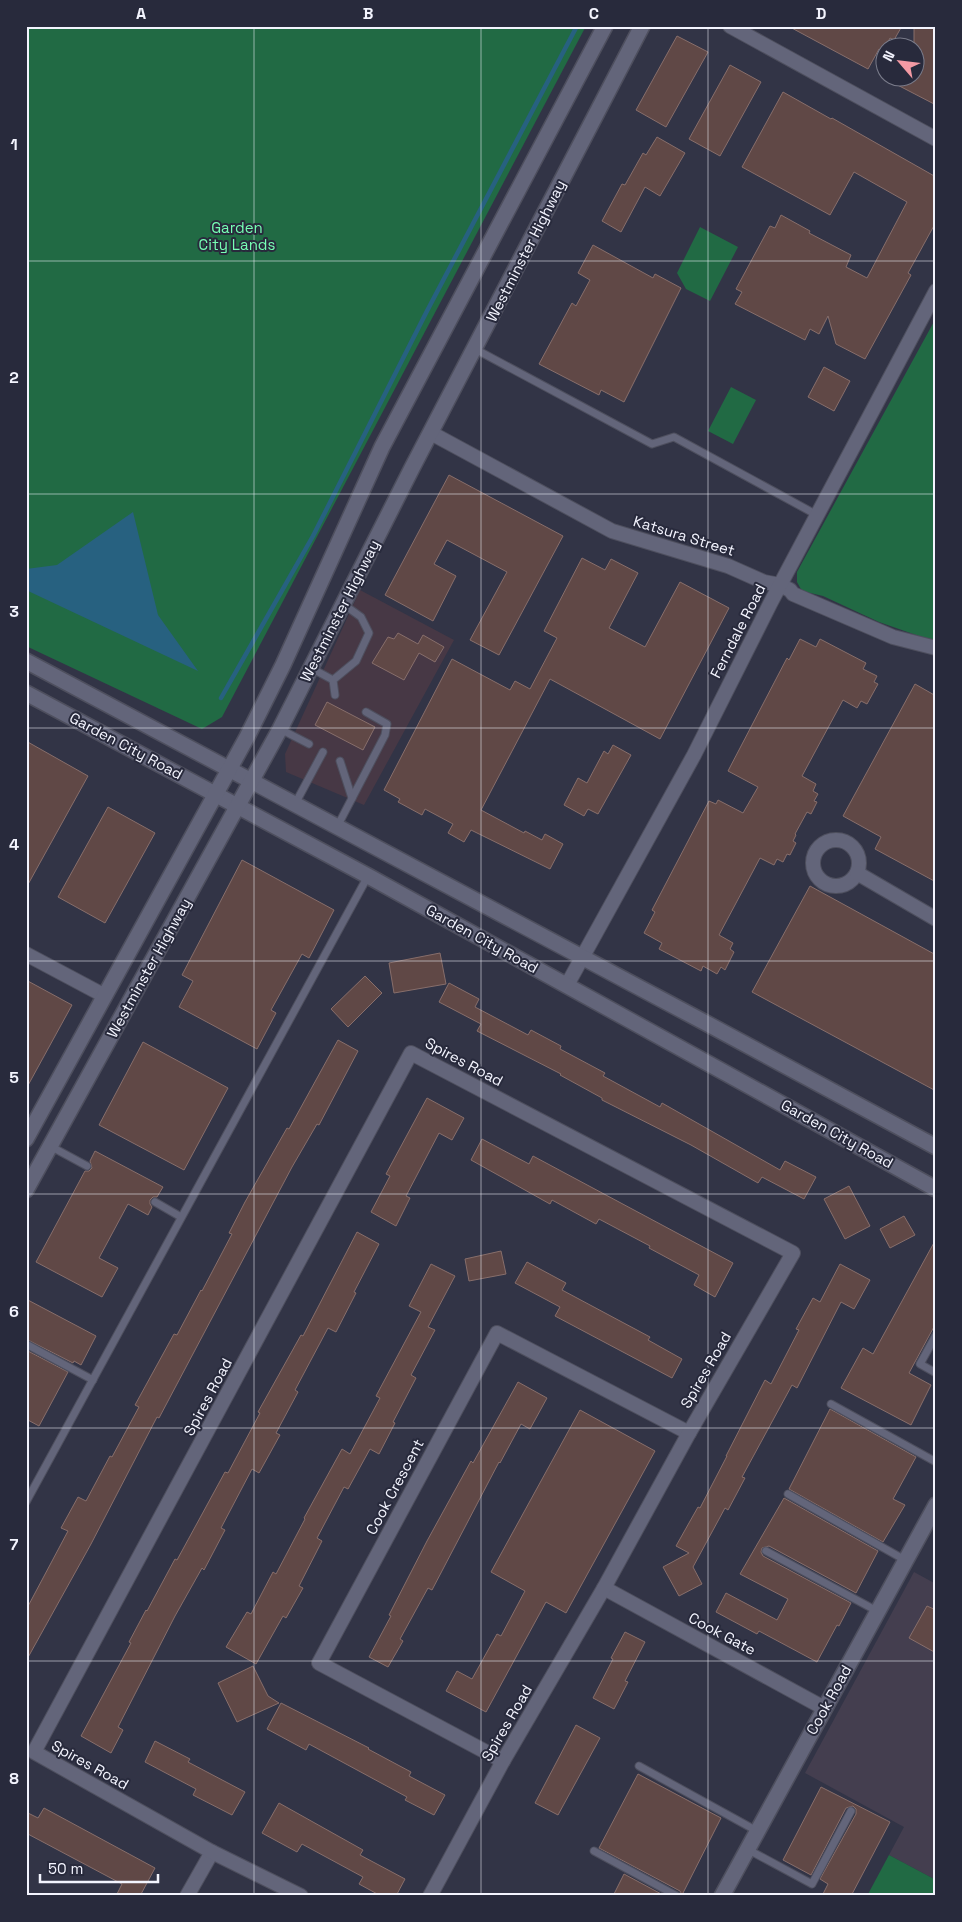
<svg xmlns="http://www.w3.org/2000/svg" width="962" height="1922" viewBox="0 0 962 1922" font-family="'Space Grotesk',sans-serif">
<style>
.commercial{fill:#473845}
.education{fill:#443e4f}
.green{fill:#216a44}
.water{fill:#276180}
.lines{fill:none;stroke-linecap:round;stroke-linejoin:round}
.stream{stroke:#276180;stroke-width:4.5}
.building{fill:#604846;stroke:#876e6b}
.lane-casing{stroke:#4e4f5e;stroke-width:9}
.street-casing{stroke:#4e4f5e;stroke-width:16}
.secondary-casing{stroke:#4e4f5e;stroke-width:18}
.lane{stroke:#63657a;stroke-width:7}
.street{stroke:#63657a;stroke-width:14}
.secondary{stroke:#63657a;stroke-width:15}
.grid{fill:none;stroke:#f3f4fe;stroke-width:1;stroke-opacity:0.55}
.labels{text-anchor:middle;stroke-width:4;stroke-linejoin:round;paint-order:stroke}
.park-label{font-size:15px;fill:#77ffb4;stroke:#282a3c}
.street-label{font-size:15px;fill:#f3f4fe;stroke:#282a3c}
.neatline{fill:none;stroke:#f3f4fe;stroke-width:2}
.grid-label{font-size:16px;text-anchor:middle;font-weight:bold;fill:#f3f4fe}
</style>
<rect width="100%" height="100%" fill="#323446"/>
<!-- commercial -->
<path class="commercial" d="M360,590L454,640L364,805L286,772L285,754Z"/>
<!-- education -->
<path class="education" d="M914,1572L936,1584V1880L889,1855L904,1827L805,1773Z"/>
<!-- green -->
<g class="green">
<path d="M26,26H586L222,717L202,729L26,646Z"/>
<path d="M700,227L738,247L710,301L686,289L677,273Z"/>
<path d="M936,318V642L879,622L823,596L802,591L797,582V572Z"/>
<path d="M731,387L756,400L733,444L708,431Z"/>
<path d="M889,1855L936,1880V1896H867Z"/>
</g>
<!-- water -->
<path class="water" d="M133,512L158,615L198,671L26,590V569L57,565Z"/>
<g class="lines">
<!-- stream -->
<path class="stream" d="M221,698L313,536L427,311L577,26"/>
</g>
<!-- building -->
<g class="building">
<path d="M788,26H902L894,40L890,38L883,52L879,49L868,69Z"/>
<path d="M914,26H936V105L884,78H914Z"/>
<path d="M677,36L708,52L666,127L636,110Z"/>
<path d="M730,65L761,82L720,156L689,139Z"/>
<path d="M783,92L831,119L832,118L936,177V222L908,273L911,275L865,359L836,344L828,316L819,334L810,329L805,340L735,304L742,292L736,289L770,226L775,228L781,215L810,231L809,233L851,255L846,267L867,278L907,202L854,172L830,215L742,167Z"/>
<path d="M657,137L685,153L660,196L645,187L621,232L602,221L622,184L625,185L643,153L646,155Z"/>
<path d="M593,245L653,278L655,274L681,288L624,402L601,390L599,395L539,364L572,303L576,306L590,280L578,273Z"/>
<path d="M824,367L850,381L834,411L808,397Z"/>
<path d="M449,475L563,536L499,655L470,640L507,572L447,540L434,564L456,576L433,621L385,595Z"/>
<path d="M582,558L605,570L611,559L638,573L609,628L645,647L680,582L729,608L660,739L550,679L481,810L524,833L525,831L542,840L545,834L563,844L550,869L471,830L464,842L448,833L453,824L425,809L422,815L398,802L400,799L384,790L452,659L510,690L515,681L530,689L557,638L544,631Z"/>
<path d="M398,633L418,644L423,635L444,647L435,662L419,653L404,680L372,663L388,637L394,639Z"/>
<path d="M800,639L816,647L820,639L866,663L863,669L877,676L874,682L878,684L867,704L861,701L857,708L843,700L802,776L816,784L813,791L818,794L814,801L817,802L811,814L807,812L795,834L796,835L793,841L796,843L790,855L787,854L783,862L777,859L774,865L760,858L719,935L733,943L730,949L734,952L725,970L721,967L717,974L703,966L701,971L659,949L662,943L644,933L655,912L652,910L709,801L716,804L718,800L743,813L758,787L728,771L787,658L789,660Z"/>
<path d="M915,684L936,696V882L875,849L881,837L843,816Z"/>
<path d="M327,702L375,727L363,750L315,725Z"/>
<path d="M26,741L88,776L26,888Z"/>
<path d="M613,745L631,755L598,814L588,809L584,816L564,805L578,778L587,783L604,751L608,754Z"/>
<path d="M108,807L155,833L105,923L58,897Z"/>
<path d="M242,860L334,910L309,958L302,954L271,1010L276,1013L257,1049L179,1007L193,981L182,975Z"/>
<path d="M810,886L936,955V1091L752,992Z"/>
<path d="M440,953L446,984L394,993L389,963Z"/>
<path d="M365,976L382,993L348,1027L331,1009Z"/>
<path d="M26,980L72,1005L26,1089Z"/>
<path d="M449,983L479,999L475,1007L528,1035L531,1030L561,1046L560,1049L605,1073L603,1076L660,1107L662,1103L780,1170L785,1161L816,1177L804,1199L762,1177L758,1183L691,1145L602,1100V1098L560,1075L561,1074L477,1031L481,1024L439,1002Z"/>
<path d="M338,1040L358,1051L319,1125L317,1124L292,1167L159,1418L157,1417L91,1544L26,1661V1610L68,1531L61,1528L78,1497L86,1501L110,1456L112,1457L139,1407L135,1405L174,1334L177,1335L201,1290L202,1291L232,1234L229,1233L245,1202L287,1128L289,1129Z"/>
<path d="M143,1042L228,1088L184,1170L99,1125Z"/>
<path d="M427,1098L464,1118L452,1140L439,1133L406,1196L410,1198L396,1226L371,1212L390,1176L386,1174Z"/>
<path d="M482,1139L529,1164L533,1156L733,1263L715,1297L694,1285L699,1275L649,1248L650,1246L599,1219L596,1224L552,1200L550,1204L471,1160Z"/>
<path d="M95,1151L163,1187L157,1197H153L150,1200V1204L152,1207L148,1215L128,1204L99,1258L118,1268L102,1297L36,1262L85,1171H89L92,1168L90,1161Z"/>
<path d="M849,1186L870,1226L845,1239L824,1199Z"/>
<path d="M904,1216L915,1235L890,1248L880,1229Z"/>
<path d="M357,1232L379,1244L354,1292L356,1293L336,1332L328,1328L295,1390L298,1392L276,1433L280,1435L259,1473L252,1469L221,1528L225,1530L204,1570L202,1568L175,1616L118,1727L123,1730L111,1753L81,1736L131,1643L129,1642L146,1610L147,1611L175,1559L177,1560L225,1472L228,1473L260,1413L258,1412L301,1335L303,1336Z"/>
<path d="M936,1239V1323L909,1373L931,1385L911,1425L841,1388L863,1348L873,1354Z"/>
<path d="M501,1251L506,1274L469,1281L465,1259Z"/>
<path d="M527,1262L566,1283L562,1290L650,1337L648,1340L682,1359L672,1378L555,1316L560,1307L515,1283Z"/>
<path d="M431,1264L455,1276L428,1327L435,1330L411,1375L416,1378L393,1422L395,1423L379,1454L370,1449L348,1489L344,1487L317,1538L322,1541L299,1586L303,1588L286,1618L283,1616L256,1664L226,1647L247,1612L251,1614L273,1572L276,1574L305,1519L304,1518L342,1449L350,1454L380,1398L376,1396L421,1312L409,1306Z"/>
<path d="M840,1264L870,1280L854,1309L841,1302L797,1388L792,1385L742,1477L745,1478L728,1510L725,1508L693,1567L702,1584L679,1596L663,1567L689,1553L676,1546L698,1507L700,1508L727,1456H726L765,1380L771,1384L799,1330L796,1329L813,1298L820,1302Z"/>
<path d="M26,1299L96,1336L81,1365L74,1361L73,1363L26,1339Z"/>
<path d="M26,1350L68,1372L39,1426L26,1419Z"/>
<path d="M518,1382L547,1398L530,1429L521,1424L500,1463L499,1462L432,1590L428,1588L400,1639L403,1641L388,1667L369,1657L391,1616L389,1615L427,1541L471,1461L473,1463Z"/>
<path d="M830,1409L916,1457L893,1499L905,1505L883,1542L789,1489Z"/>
<path d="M580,1410L655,1451L566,1613L546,1602L486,1712L446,1691L457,1671L472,1679L497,1634L501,1636L525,1591L491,1572Z"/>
<path d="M784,1498L878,1551L856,1593L769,1546L762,1548L761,1552L763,1556L851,1603L839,1626L837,1625L817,1662L759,1631L757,1634L716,1612L726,1593L777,1620L788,1599L740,1574Z"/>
<path d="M927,1606L936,1610V1653L909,1638Z"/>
<path d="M625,1632L645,1642L625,1681L628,1682L614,1709L593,1698L613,1659L611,1658Z"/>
<path d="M253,1666L268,1696L279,1703L237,1722L218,1683Z"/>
<path d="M281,1703L369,1748L368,1749L411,1772L409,1776L445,1795L434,1815L405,1800L407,1797L309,1744L306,1750L267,1729Z"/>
<path d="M576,1725L600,1738L558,1815L535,1803Z"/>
<path d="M155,1741L190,1759L188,1762L245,1792L232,1815L193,1795L196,1789L145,1762Z"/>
<path d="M638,1774L721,1818L682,1895L680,1891L599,1848Z"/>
<path d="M821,1787L890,1822L851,1896H822L828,1884L820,1879L856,1814V1809L853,1806L846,1808L811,1875L783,1860Z"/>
<path d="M279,1803L363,1850L360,1855L405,1879L396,1896H381L359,1884L363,1877L302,1844L297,1852L262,1833Z"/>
<path d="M44,1808L155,1868L140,1896H116L122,1884L26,1833V1812L38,1818Z"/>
<path d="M624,1874L665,1896H613Z"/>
</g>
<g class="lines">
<!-- lane casing -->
<g class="lane-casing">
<g id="lane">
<path d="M475,349L652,444L674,437L817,515"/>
<path d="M311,668L333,680"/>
<path d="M335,695L333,680L356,661L369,633L361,617L343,604"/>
<path d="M280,729L309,744"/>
<path d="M340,761L352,798"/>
<path d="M295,804L323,752"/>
<path d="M337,827L385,735L387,724L366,712"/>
<path d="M50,1146L87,1166"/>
<path d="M155,1202L181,1217"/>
<path d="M936,1335L920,1364L936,1373"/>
<path d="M26,1344L93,1380"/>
<path d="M831,1404L936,1462"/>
<path d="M788,1494L905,1560"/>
<path d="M26,1502L368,876"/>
<path d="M766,1551L877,1611"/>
<path d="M639,1766L757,1831"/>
<path d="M747,1849L812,1884L851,1811"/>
<path d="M594,1851L677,1896"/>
</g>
</g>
<!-- street casing -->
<g class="street-casing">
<g id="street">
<path d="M730,26L936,139"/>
<path d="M431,433L612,531L728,566L764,582L780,585L790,590L793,594L893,637L936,648"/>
<circle cx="836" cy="863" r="23"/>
<path d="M857,873L936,919"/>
<path d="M26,954L105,996"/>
<path d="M567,985L694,755L771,602L936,291"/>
<path d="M604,1588L824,1708"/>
<path d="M503,1761L319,1663L497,1333L689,1433"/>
<path d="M187,1896L212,1852"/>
<path d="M301,1896L212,1852L34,1752L411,1053L793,1253L689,1433L604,1588L503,1761L430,1896"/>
</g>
</g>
<!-- secondary casing -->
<g class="secondary-casing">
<g id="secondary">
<path d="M26,661L704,1022L936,1147"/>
<path d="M26,693L368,876L936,1189"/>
<path d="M26,1139L247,737L283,665L382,447L605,26"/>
<path d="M26,1190L280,729L412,468L642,26"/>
<path d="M722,1896L936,1505"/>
</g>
</g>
<!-- lane -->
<use href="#lane" class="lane"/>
<!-- street -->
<use href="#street" class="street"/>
<!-- secondary -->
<use href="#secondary" class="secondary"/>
</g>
<!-- grid -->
<path class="grid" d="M254,26V1896M481,26V1896M708,26V1896M26,261H936M26,494H936M26,728H936M26,961H936M26,1194H936M26,1428H936M26,1661H936"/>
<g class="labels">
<!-- park labels -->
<g class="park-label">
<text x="237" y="233">Garden<tspan x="237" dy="17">City Lands</tspan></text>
</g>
<!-- street labels -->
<g class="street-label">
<text transform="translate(526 251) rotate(-63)" y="5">Westminster Highway</text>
<text transform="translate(684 536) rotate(17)" y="5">Katsura Street</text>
<text transform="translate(340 611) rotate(-63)" y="5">Westminster Highway</text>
<text transform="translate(738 631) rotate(-63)" y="5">Ferndale Road</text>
<text transform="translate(126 746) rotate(28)" y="5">Garden City Road</text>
<text transform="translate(482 939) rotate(29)" y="5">Garden City Road</text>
<text transform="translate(149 968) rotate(-61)" y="5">Westminster Highway</text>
<text transform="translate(464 1062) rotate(28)" y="5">Spires Road</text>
<text transform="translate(837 1134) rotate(29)" y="5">Garden City Road</text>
<text transform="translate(706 1370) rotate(-60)" y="5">Spires Road</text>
<text transform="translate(208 1397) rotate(-62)" y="5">Spires Road</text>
<text transform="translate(395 1487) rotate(-62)" y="5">Cook Crescent</text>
<text transform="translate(722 1634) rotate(28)" y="5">Cook Gate</text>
<text transform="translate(829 1700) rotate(-61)" y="5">Cook Road</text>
<text transform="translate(507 1723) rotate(-60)" y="5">Spires Road</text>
<text transform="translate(90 1765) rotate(29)" y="5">Spires Road</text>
</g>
</g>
<!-- border -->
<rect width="962" height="1922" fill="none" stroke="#282a3c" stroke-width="55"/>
<!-- north arrow -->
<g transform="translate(900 62) rotate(298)"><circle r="24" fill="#282a3c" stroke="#797b8a"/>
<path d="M0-4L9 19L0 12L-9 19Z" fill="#f49aa4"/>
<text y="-8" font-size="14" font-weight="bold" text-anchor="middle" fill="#f3f4fe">N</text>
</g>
<!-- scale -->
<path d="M40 1874v8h118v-8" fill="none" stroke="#f3f4fe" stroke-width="2.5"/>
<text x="48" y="1874" font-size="15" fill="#f3f4fe" stroke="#282a3c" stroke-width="4" paint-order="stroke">50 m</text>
<rect x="28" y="28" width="906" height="1866" class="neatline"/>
<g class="grid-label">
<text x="141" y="19">A</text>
<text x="368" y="19">B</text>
<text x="594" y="19">C</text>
<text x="821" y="19">D</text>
<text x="14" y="150">1</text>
<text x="14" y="383">2</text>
<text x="14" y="617">3</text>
<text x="14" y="850">4</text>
<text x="14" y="1083">5</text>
<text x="14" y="1317">6</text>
<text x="14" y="1550">7</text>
<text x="14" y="1784">8</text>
</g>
</svg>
